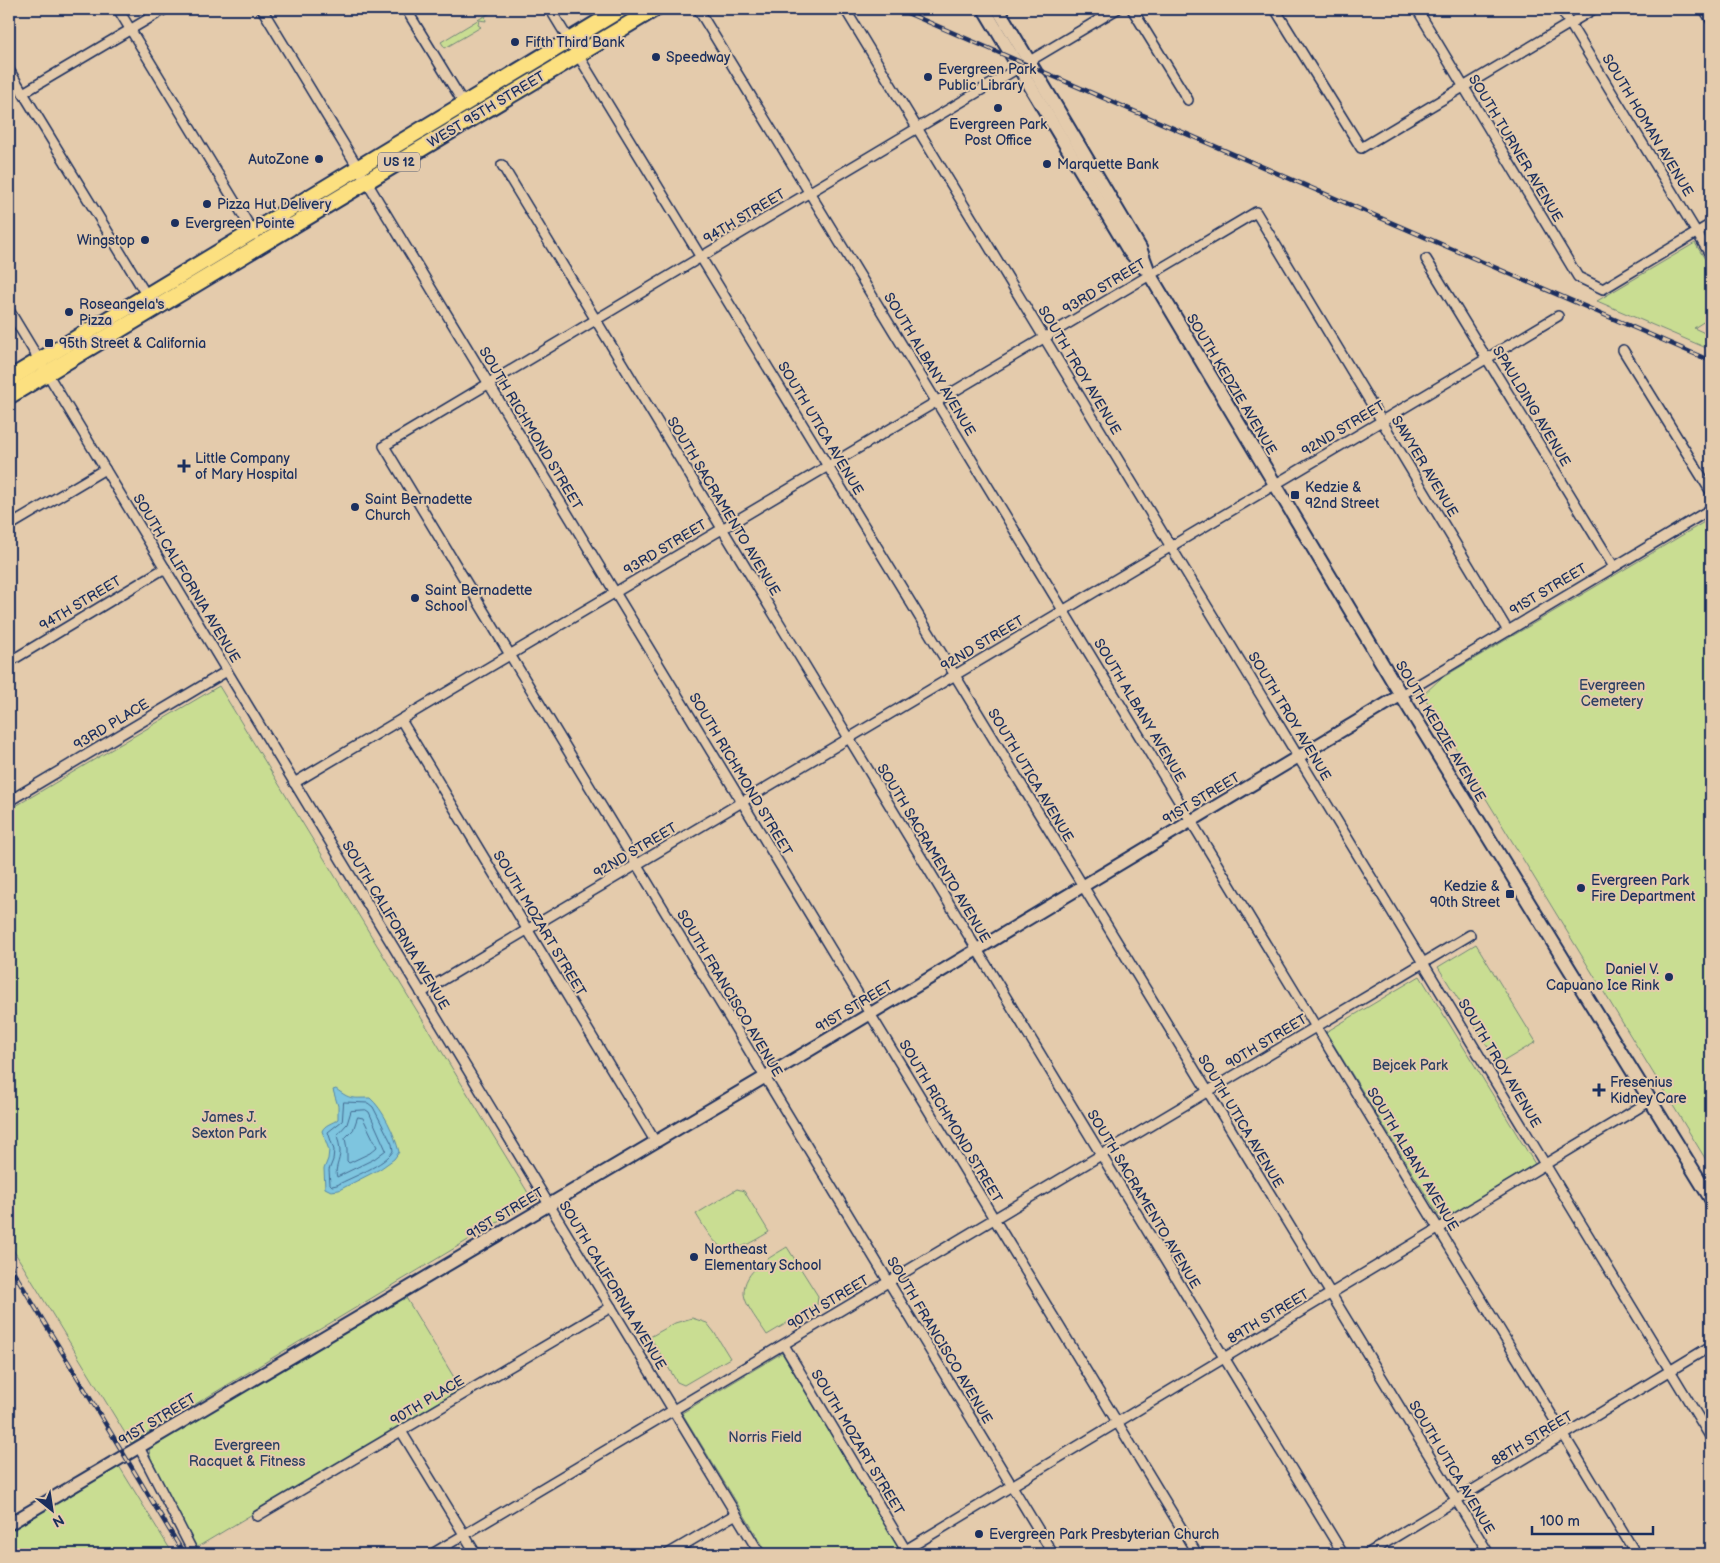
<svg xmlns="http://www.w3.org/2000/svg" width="1720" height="1563" viewBox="0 0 1720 1563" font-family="'Balsamiq Sans',sans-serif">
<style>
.green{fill:#c9dd92;stroke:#728678}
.water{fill:#7ec5df;stroke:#5689ab}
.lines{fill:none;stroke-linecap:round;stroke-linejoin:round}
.shore{stroke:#436b92;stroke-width:1}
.minor-casing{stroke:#1b2f5e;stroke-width:12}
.tertiary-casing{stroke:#1b2f5e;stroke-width:15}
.secondary-casing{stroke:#1b2f5e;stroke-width:16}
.primary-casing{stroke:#1b2f5e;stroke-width:19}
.minor{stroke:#e4cbac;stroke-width:9}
.tertiary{stroke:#e4cbac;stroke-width:11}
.secondary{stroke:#e4cbac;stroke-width:12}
.primary{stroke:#fce080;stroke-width:15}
.rail-casing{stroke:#1b2f5e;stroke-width:4.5}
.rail{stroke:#e4cbac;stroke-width:2.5;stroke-dasharray:8;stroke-linecap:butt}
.poi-dot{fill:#1b2f5e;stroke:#e4cbac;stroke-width:2}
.labels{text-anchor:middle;stroke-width:4;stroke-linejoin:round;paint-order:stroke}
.shield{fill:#e4cbac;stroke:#575e75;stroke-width:1}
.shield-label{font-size:12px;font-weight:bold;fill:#1b2f5e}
.poi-label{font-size:14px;fill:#1b2f5e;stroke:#e4cbac;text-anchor:start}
.street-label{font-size:14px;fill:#1b2f5e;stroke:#e4cbac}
.park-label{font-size:14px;fill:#2c4063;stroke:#e4cbac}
</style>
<rect width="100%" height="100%" fill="#e4cbac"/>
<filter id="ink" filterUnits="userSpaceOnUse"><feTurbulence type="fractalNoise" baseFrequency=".02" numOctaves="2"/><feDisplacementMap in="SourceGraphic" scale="10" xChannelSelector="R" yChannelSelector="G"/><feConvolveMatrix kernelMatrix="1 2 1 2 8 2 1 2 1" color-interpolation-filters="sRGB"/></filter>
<g filter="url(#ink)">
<!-- green -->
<g class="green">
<path d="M496,9H498L485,16L486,21L479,20L478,25L481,27L445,48L441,42Z"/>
<path d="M1695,243L1711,269V317L1694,328L1711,336V350L1597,301Z"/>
<path d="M1711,518V1168L1423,695L1440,679Z"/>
<path d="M219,686L533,1201L131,1443L9,1243V810Z"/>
<path d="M1476,944L1536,1042L1499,1064L1438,967Z"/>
<path d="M1420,976L1535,1164L1442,1221L1326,1032Z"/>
<path d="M737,1189L744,1191L769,1232C726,1258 722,1257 696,1214Z"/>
<path d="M787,1247L818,1296L817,1305L767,1335C761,1325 745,1306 744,1294C743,1270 770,1258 787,1247Z"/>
<path d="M405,1296L461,1389L194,1549L150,1457L149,1448Z"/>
<path d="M692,1318L707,1323L714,1332L730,1358L684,1385L677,1382L650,1337L675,1323Z"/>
<path d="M782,1353L900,1550L893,1554H768L682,1413Z"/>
<path d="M119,1466L173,1554H9V1532Z"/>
</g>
<!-- water -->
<path class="water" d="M336,1089C351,1100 351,1098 370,1098C383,1109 395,1135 399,1152L394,1159L380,1169L339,1190L331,1191L325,1188L324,1169L328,1159L329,1150L322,1131C325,1124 332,1124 338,1119V1106L333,1090Z"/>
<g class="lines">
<!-- shore -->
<g class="shore">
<path d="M344,1102L368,1103L373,1107L392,1144L393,1151C385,1165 352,1177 337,1185L332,1186L330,1184L329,1170L333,1160L334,1150L328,1132L342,1121Z"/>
<path d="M366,1110L369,1112L386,1150L374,1159L337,1177C334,1169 340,1161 340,1152C340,1146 338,1140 337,1135L347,1124L351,1111Z"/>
<path d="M358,1117L363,1118L377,1147L370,1153L349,1163L347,1161V1149L345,1138L353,1130Z"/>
</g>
<!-- minor casing -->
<g class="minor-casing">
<g id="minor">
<path d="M118,9L255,235"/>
<path d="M262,9L1197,1554"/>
<path d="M406,9L464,104"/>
<path d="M550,9L1489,1554"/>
<path d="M698,9L1636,1554"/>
<path d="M845,9L1711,1438"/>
<path d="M1132,9L1188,100"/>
<path d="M1275,9L1361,148L1594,9"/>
<path d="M1417,9L1578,277L1603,289L1711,224"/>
<path d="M1561,9L1711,256"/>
<path d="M1704,9L1711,20"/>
<path d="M9,70L147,296"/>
<path d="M23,93L165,9"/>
<path d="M502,165L1343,1554"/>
<path d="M1426,259L1614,567"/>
<path d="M9,310L760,1554"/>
<path d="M1623,350L1711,492"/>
<path d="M9,526L105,469"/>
<path d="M9,662L165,568"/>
<path d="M1401,695L1711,509"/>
<path d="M401,720L655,1141"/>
<path d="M294,783L1256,212L1508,631"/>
<path d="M9,801L227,671"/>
<path d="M421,993L1558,316"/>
<path d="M784,1345L908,1554"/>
<path d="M401,1431L476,1554"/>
<path d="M139,1447L194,1554"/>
<path d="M257,1516L611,1307"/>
<path d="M432,1554L1470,935"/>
<path d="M668,1554L736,1514"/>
<path d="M899,1554L1650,1101"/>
<path d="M1053,1554L384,446L1117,9"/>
<path d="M1367,1554L1711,1346"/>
</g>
</g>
<!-- tertiary casing -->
<g class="tertiary-casing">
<path id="tertiary" d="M9,1524L765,1077L1401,695"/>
</g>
<!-- secondary casing -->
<g class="secondary-casing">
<g id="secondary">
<path d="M984,9L1129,251L1144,268"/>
<path d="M998,9L1140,248L1150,275L1401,695L1711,1199"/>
</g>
</g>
<!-- primary casing -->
<g class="primary-casing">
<g id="primary">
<path d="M9,379L621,9"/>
<path d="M9,396L654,9"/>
</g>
</g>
<!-- minor -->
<use href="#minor" class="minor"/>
<!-- tertiary -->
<use href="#tertiary" class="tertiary"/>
<!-- secondary -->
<use href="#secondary" class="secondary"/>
<!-- primary -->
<use href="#primary" class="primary"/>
<!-- rail casing -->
<g class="rail-casing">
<g id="rail">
<path d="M898,9L1711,361"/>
<path d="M9,1264L184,1554"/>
</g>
</g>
<!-- rail -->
<use href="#rail" class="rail"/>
</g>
</g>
<!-- markers -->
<g class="poi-dot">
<circle cx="515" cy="42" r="5"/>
<circle cx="656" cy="57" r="5"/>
<circle cx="928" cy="77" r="5"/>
<circle cx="998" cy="108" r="5"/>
<circle cx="319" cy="159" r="5"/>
<circle cx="1047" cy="164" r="5"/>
<circle cx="207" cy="204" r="5"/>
<circle cx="175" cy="223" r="5"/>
<circle cx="145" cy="240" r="5"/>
<circle cx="69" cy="312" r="5"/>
<rect x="44" y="338" width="10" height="10" rx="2.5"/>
<path d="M181.5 458.5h5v5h5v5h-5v5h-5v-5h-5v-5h5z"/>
<rect x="1290" y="490" width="10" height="10" rx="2.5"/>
<circle cx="355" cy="507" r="5"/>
<circle cx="415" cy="598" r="5"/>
<circle cx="1581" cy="888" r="5"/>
<rect x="1505" y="889" width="10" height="10" rx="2.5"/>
<circle cx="1669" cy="977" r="5"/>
<path d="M1596.5 1082.5h5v5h5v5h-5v5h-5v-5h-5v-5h5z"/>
<circle cx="694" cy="1257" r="5"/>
<circle cx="979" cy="1534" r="5"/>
</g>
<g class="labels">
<!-- shield labels -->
<rect class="shield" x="378" y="152.5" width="42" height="19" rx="4"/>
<g class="shield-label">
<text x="399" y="166">US 12</text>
</g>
<!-- poi labels -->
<g class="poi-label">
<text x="525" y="47">Fifth Third Bank</text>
<text x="666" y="62">Speedway</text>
<text x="938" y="74">Evergreen Park<tspan x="938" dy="16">Public Library</tspan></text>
<text x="998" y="129" text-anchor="middle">Evergreen Park<tspan x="998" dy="16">Post Office</tspan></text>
<text x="309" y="164" text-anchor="end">AutoZone</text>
<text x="1057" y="169">Marquette Bank</text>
<text x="217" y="209">Pizza Hut Delivery</text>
<text x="185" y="228">Evergreen Pointe</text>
<text x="135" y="245" text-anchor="end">Wingstop</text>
<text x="79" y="309">Roseangela's<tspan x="79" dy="16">Pizza</tspan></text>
<text x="59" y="348">95th Street &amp; California</text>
<text x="195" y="463">Little Company<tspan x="195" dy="16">of Mary Hospital</tspan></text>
<text x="1305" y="492">Kedzie &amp;<tspan x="1305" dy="16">92nd Street</tspan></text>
<text x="365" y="504">Saint Bernadette<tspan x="365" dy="16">Church</tspan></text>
<text x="425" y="595">Saint Bernadette<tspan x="425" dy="16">School</tspan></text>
<text x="1591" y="885">Evergreen Park<tspan x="1591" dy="16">Fire Department</tspan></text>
<text x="1500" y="891" text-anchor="end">Kedzie &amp;<tspan x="1500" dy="16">90th Street</tspan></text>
<text x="1659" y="974" text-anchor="end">Daniel V.<tspan x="1659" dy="16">Capuano Ice Rink</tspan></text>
<text x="1610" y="1087">Fresenius<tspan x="1610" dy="16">Kidney Care</tspan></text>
<text x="704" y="1254">Northeast<tspan x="704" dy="16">Elementary School</tspan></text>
<text x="989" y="1539">Evergreen Park Presbyterian Church</text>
</g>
<!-- street labels -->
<g class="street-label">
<text transform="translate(486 109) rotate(-31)" y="5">WEST 95TH STREET</text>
<text transform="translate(1648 125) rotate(59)" y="5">SOUTH HOMAN AVENUE</text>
<text transform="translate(1516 148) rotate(59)" y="5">SOUTH TURNER AVENUE</text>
<text transform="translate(744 216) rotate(-31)" y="5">94TH STREET</text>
<text transform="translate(1104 286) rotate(-31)" y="5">93RD STREET</text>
<text transform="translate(930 364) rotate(59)" y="5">SOUTH ALBANY AVENUE</text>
<text transform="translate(1080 370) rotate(59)" y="5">SOUTH TROY AVENUE</text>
<text transform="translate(1232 384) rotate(59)" y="5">SOUTH KEDZIE AVENUE</text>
<text transform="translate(1532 406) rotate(59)" y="5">SPAULDING AVENUE</text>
<text transform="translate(531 428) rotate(59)" y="5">SOUTH RICHMOND STREET</text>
<text transform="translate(821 428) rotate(59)" y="5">SOUTH UTICA AVENUE</text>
<text transform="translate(1343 428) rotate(-31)" y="5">92ND STREET</text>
<text transform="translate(1425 466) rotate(59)" y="5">SAWYER AVENUE</text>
<text transform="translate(724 506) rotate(59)" y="5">SOUTH SACRAMENTO AVENUE</text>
<text transform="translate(665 547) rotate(-31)" y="5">93RD STREET</text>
<text transform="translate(187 578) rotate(59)" y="5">SOUTH CALIFORNIA AVENUE</text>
<text transform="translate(1548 589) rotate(-31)" y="5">91ST STREET</text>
<text transform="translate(80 603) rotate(-31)" y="5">94TH STREET</text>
<text transform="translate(982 643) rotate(-31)" y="5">92ND STREET</text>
<text transform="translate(1140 710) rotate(59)" y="5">SOUTH ALBANY AVENUE</text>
<text transform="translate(1290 716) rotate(59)" y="5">SOUTH TROY AVENUE</text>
<text transform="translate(111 724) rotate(-31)" y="5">93RD PLACE</text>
<text transform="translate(1441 731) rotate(59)" y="5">SOUTH KEDZIE AVENUE</text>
<text transform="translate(741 774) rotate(59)" y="5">SOUTH RICHMOND STREET</text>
<text transform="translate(1031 775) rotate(59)" y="5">SOUTH UTICA AVENUE</text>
<text transform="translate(1201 798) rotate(-31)" y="5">91ST STREET</text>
<text transform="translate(635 850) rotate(-31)" y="5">92ND STREET</text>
<text transform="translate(934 853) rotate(59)" y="5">SOUTH SACRAMENTO AVENUE</text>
<text transform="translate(540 923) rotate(59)" y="5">SOUTH MOZART STREET</text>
<text transform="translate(396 925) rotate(59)" y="5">SOUTH CALIFORNIA AVENUE</text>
<text transform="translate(730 993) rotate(59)" y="5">SOUTH FRANCISCO AVENUE</text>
<text transform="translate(854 1006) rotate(-31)" y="5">91ST STREET</text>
<text transform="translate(1266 1041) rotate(-31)" y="5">90TH STREET</text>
<text transform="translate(1500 1063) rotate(59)" y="5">SOUTH TROY AVENUE</text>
<text transform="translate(951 1121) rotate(59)" y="5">SOUTH RICHMOND STREET</text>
<text transform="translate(1241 1121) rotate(59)" y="5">SOUTH UTICA AVENUE</text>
<text transform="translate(1413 1159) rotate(59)" y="5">SOUTH ALBANY AVENUE</text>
<text transform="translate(1144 1199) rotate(59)" y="5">SOUTH SACRAMENTO AVENUE</text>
<text transform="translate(505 1213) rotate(-31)" y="5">91ST STREET</text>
<text transform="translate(613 1285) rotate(59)" y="5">SOUTH CALIFORNIA AVENUE</text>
<text transform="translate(828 1302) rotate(-31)" y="5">90TH STREET</text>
<text transform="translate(1268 1316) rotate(-31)" y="5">89TH STREET</text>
<text transform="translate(940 1340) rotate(59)" y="5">SOUTH FRANCISCO AVENUE</text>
<text transform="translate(427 1400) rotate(-31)" y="5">90TH PLACE</text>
<text transform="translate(157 1419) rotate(-31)" y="5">91ST STREET</text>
<text transform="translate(1532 1438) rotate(-31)" y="5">88TH STREET</text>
<text transform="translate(858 1442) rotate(59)" y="5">SOUTH MOZART STREET</text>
<text transform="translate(1452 1467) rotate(59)" y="5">SOUTH UTICA AVENUE</text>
</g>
<!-- park labels -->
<g class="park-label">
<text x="1612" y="690">Evergreen<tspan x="1612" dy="16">Cemetery</tspan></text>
<text x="1410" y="1070">Bejcek Park</text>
<text x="229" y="1122">James J.<tspan x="229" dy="16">Sexton Park</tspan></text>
<text x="765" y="1442">Norris Field</text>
<text x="247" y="1450">Evergreen<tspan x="247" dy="16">Racquet &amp; Fitness</tspan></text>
</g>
</g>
<!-- margin -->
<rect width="1720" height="1563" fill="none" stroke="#e4cbac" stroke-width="30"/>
<rect x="15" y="15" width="1690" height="1533" fill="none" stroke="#1b2f5e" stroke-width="2" filter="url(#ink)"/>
<!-- north arrow -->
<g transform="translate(52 1510) rotate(150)" stroke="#e4cbac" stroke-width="4" paint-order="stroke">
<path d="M0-4L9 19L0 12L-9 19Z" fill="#1b2f5e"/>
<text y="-8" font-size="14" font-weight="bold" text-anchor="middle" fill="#1b2f5e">N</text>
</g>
<!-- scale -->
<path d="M1532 1526v8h121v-8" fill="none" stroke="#1b2f5e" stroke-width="2.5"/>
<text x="1540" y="1526" font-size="15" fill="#1b2f5e" stroke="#e4cbac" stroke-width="4" paint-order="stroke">100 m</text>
</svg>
